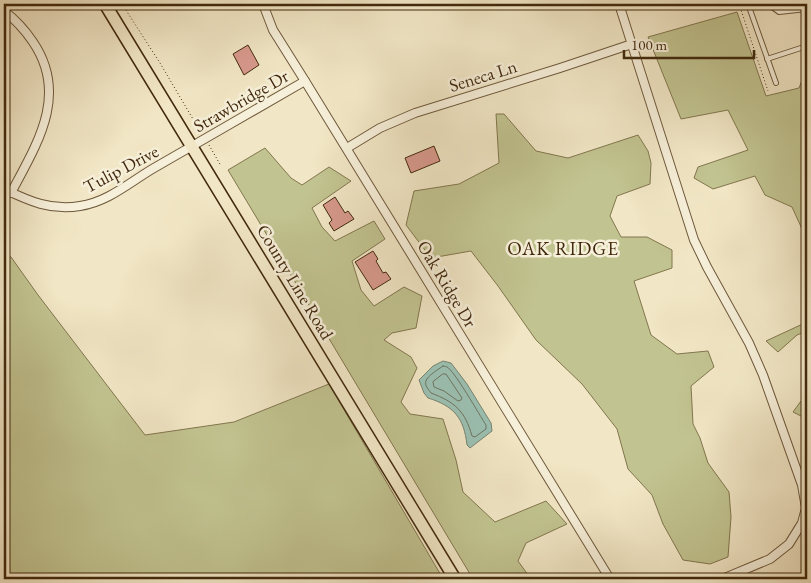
<svg xmlns="http://www.w3.org/2000/svg" width="811" height="583" viewBox="0 0 811 583" font-family="'EB Garamond',serif">
<style>
.green{fill:#c1c390;stroke:#82764e}
.water{fill:#9bc0b2;stroke:#778470}
.lines{fill:none;stroke-linecap:round;stroke-linejoin:round}
.shore{stroke:#6e7460;stroke-width:1}
.building{fill:#d7998c;stroke:#42290d}
.service-casing{stroke:#6e583b;stroke-width:6}
.minor-casing{stroke:#6e583b;stroke-width:10}
.primary-casing{stroke:#42290d;stroke-width:14}
.path{stroke:#42290d;stroke-width:1;stroke-dasharray:1 2.5;stroke-linecap:butt}
.service{stroke:#f6efd9;stroke-width:4}
.minor{stroke:#f6efd9;stroke-width:8}
.primary{stroke:#f1e6c5;stroke-width:11}
.labels{text-anchor:middle;stroke-width:5;stroke-linejoin:round;paint-order:stroke}
.street-label{font-size:18px;fill:#42290d;stroke:#f6efd9}
.neighbourhood-label{font-size:19px;letter-spacing:1px;fill:#42290d;stroke:#f6efd9}
</style>
<rect width="100%" height="100%" fill="#f1e6c5"/>
<filter id="stains"><feTurbulence type="fractalNoise" baseFrequency=".004" numOctaves="4"/><feColorMatrix values="0 0 0 0 .2 0 0 0 0 .09 0 0 0 0 .02 0 0 0 .5 -.17"/></filter>
<radialGradient id="worn" r=".72"><stop offset=".6" stop-color="#630" stop-opacity="0"/><stop offset="1" stop-color="#630" stop-opacity=".3"/></radialGradient>
<!-- green -->
<g class="green">
<path d="M737,12L766,96L799,88L805,73L807,72V240L792,207L765,195L755,176L713,189L694,178L698,167L748,150L728,110L681,119L648,37Z"/>
<path d="M496,114H504L536,151L568,158L638,135L648,151L651,163L650,184L617,196L610,216L621,237H647L672,250V268L634,281L651,335L677,354L708,351L714,367L691,386L693,424L700,438L708,463L729,492L731,517L728,557L710,564L683,560L663,524L652,495L628,469L617,429L582,384L536,340L498,286L471,251L431,258L406,225L414,191L459,184L499,163Z"/>
<path d="M265,148L291,178L302,185L329,167L351,181L312,208L322,227L335,241L374,221L385,239L352,261L361,290L374,306L404,287L422,296L416,328L392,333L384,340L411,357L417,368L401,402L410,414L443,419L456,460L463,492L495,522L546,501L567,524L526,543L518,561L531,579H473L228,170Z"/>
<path d="M4,254L11,257L38,295L145,435L234,422L329,384L442,577V579H4Z"/>
<path d="M807,322V331L797,335L778,352L766,341Z"/>
<path d="M807,399V419L793,412L801,401Z"/>
</g>
<!-- water -->
<path class="water" d="M443,361L451,363L467,384L491,423L492,431L470,448L467,445C464,418 454,406 428,398L424,393L419,380L433,366Z"/>
<g class="lines">
<!-- shore -->
<g class="shore">
<path d="M443,366C445,367 446,366 447,367C454,370 480,416 486,425V429L475,437L472,436C465,411 455,402 431,393C429,390 424,385 426,381C427,376 439,369 443,366Z"/>
<path d="M443,374H446L462,398L461,400L458,401L444,391L434,387L433,382Z"/>
</g>
</g>
<!-- building -->
<g class="building">
<path d="M248,45L259,65L244,75L233,54Z"/>
<path d="M434,146L440,161L411,173L405,158Z"/>
<path d="M335,197L345,213L348,211L354,219L334,231L329,223L332,220L323,205Z"/>
<path d="M373,251L378,259L376,261L383,273L386,272L391,279L373,290L355,262Z"/>
</g>
<g class="lines">
<!-- service casing -->
<g class="service-casing">
<g id="service">
<path d="M748,4L776,83"/>
<path d="M768,4L779,12L807,9"/>
<path d="M767,59L807,46"/>
</g>
</g>
<!-- minor casing -->
<g class="minor-casing">
<g id="minor">
<path d="M263,4L273,30L305,81L610,579"/>
<path d="M619,4L694,240L707,267L749,343L763,375L802,485L806,508L802,523L789,544L770,559L722,579"/>
<path d="M4,11C16,20 25,30 33,42C69,95 37,144 11,193"/>
<path d="M347,148L380,128L415,113L560,68L632,44"/>
<path d="M4,189C29,201 51,211 80,206C108,202 130,182 154,168C204,139 255,110 305,81"/>
</g>
</g>
<!-- primary casing -->
<g class="primary-casing">
<path id="primary" d="M105,4L455,579"/>
</g>
<!-- path -->
<g class="path">
<path d="M122,4L160,63L200,131"/>
<path d="M739,4L768,91"/>
<path d="M209,145L221,166"/>
</g>
<!-- service -->
<use href="#service" class="service"/>
<!-- minor -->
<use href="#minor" class="minor"/>
<!-- primary -->
<use href="#primary" class="primary"/>
</g>
<g class="labels">
<!-- street labels -->
<g class="street-label">
<text transform="translate(483 76) rotate(-17)" y="6">Seneca Ln</text>
<text transform="translate(241 101) rotate(-30)" y="6">Strawbridge Dr</text>
<text transform="translate(121 169) rotate(-28)" y="6">Tulip Drive</text>
<text transform="translate(295 282) rotate(59)" y="6">County Line Road</text>
<text transform="translate(447 284) rotate(59)" y="6">Oak Ridge Dr</text>
</g>
<!-- neighbourhood labels -->
<g class="neighbourhood-label">
<text x="563" y="255">OAK RIDGE</text>
</g>
</g>
<!-- margin -->
<rect width="811" height="583" fill="none" stroke="#f1e6c5" stroke-width="20"/>
<rect x="5" y="5" width="801" height="573" fill="none" stroke="#42290d" stroke-width="2.5"/>
<rect x="10" y="10" width="791" height="563" fill="none" stroke="#42290d"/>
<!-- scale -->
<path d="M624 50v8h130v-8" fill="none" stroke="#42290d" stroke-width="2.5"/>
<text x="631" y="50" font-size="15" fill="#42290d" stroke="#f6efd9" stroke-width="4" paint-order="stroke">100 m</text>
<rect width="100%" height="100%" filter="url(#stains)"/>
<rect width="100%" height="100%" fill="url(#worn)"/>
</svg>
